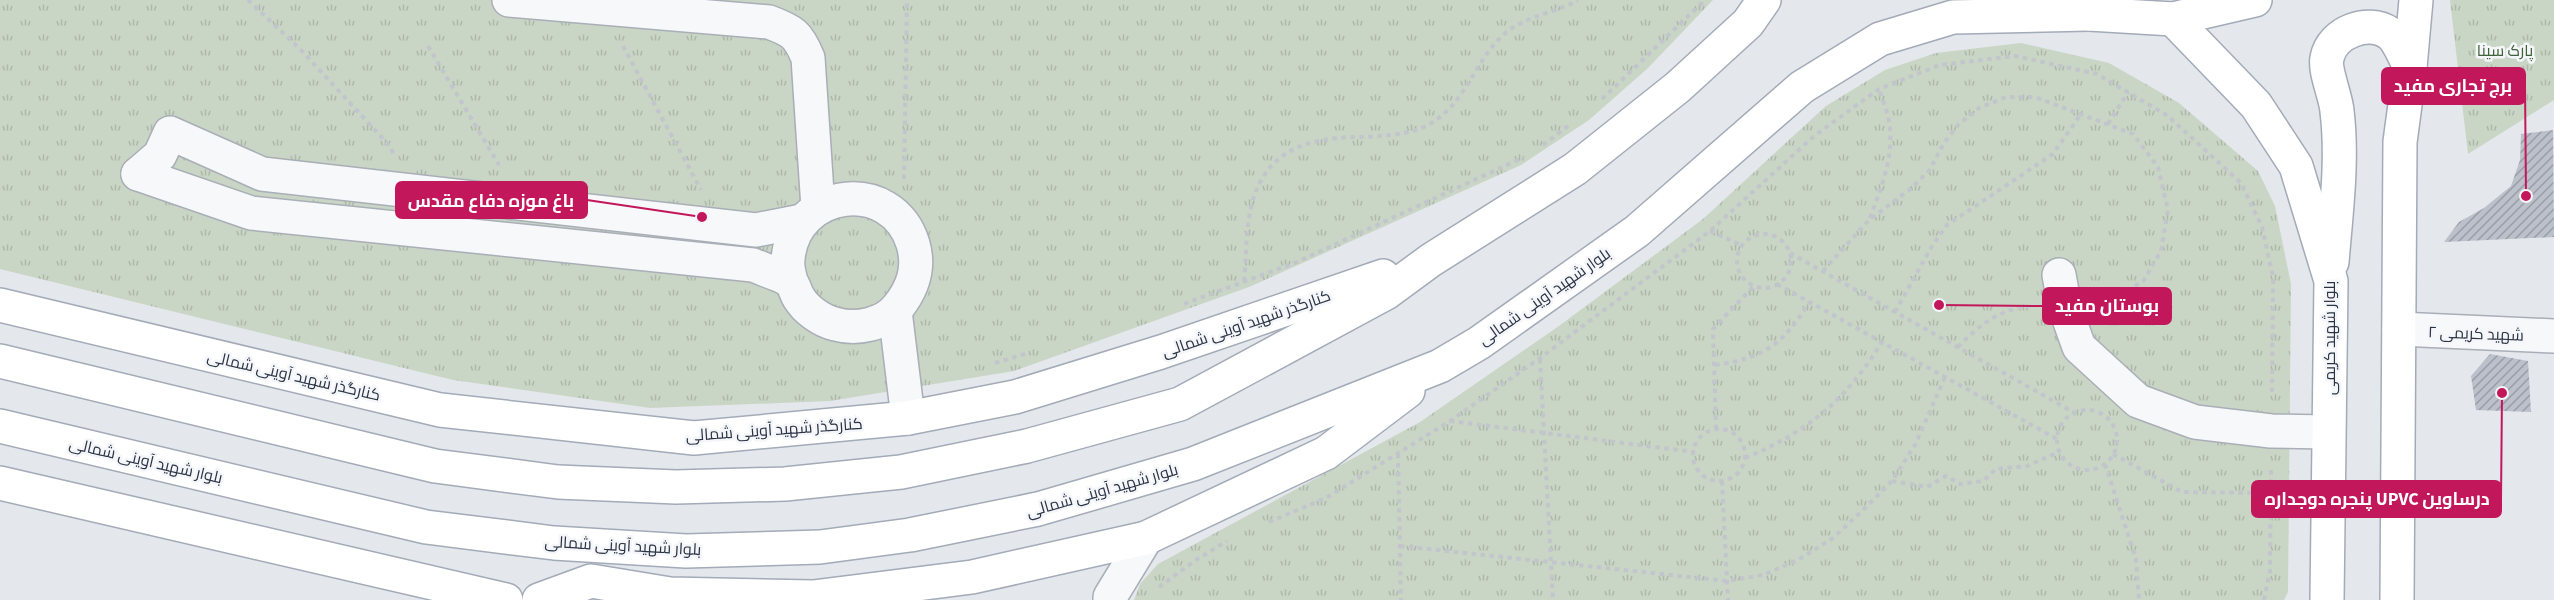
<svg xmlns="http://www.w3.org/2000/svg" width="2554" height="600" viewBox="0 0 2554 600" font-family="'Source Sans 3',Cairo,sans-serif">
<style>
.grass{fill:url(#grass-tufts)}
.building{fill:url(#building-hatch)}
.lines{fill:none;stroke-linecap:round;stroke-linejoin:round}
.minor-casing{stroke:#a9aeb7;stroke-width:36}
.major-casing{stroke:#a3abb8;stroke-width:36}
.path{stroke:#c2c5cb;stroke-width:4;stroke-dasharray:4.5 4.5;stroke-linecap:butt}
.minor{stroke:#f7f8fa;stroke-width:33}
.major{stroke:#fff;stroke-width:33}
.labels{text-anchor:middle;stroke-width:5;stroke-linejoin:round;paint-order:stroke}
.park-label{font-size:16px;fill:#3f6138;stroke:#f4f6f9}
.street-label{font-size:16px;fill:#2b3445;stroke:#f4f6f9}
.leader{fill:none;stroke:#c2185b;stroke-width:2}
.callout-dot{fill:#c2185b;stroke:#f4f6f9;stroke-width:2}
.callout{fill:#c2185b;stroke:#c2185b;stroke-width:2}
.callout-label{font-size:18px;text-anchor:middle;font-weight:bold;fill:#fff}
</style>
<defs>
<pattern id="grass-tufts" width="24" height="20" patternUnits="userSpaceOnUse" patternTransform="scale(1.5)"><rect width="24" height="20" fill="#c9d6c5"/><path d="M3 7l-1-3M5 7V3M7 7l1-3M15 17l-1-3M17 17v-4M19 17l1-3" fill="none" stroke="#adb8ab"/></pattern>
<pattern id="building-hatch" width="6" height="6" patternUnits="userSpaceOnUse" patternTransform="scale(1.5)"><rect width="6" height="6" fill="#bbc0ca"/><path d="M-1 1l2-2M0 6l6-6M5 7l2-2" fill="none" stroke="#989da6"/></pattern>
</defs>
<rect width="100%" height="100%" fill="#e4e7ec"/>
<!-- grass -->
<g class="grass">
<path d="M0,0H1713L1648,68L1589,120L1521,165L1249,287L1014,371L830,401L650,408L453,380L0,269Z"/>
<path d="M2450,0H2554V100L2468,154Z"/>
<path d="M2021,43L2109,63L2179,103L2258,171L2275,206L2291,284L2288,592L2284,600H1134L1140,584L1158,564L1420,422L1559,326L1703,219L1826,106L1885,70L1936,53Z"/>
</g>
<!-- building -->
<g class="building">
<path d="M2553,130L2554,237L2444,242L2459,222L2484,208L2511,186L2520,160L2521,134Z"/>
<path d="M2490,354L2528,361L2531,412L2476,410L2471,376Z"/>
</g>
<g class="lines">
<!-- minor casing -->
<g class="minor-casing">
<g id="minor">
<path d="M509,0L769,22C793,31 798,34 808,58L818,208"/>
<path d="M138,174L251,213L753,265C762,269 785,276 791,282C794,285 796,294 799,298C806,310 822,321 835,324C856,330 884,325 898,307C913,288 920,268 913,244C892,176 794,188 788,259C787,266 789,274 791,281"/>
<path d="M138,174L160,155L170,133L262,174L756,230L802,221"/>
<path d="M2059,275L2065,308L2079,347L2138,401L2195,422L2271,431L2328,432"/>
<path d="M895,311L908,418"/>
<path d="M2399,329L2554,336"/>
<path d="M1110,600V597L1146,538"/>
</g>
</g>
<!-- major casing -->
<g class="major-casing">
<g id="major">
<path d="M2069,7L2089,14L2173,19L2255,0"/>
<path d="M2173,19L2256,105L2296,166L2331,281L2327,600"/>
<path d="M2332,262C2336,212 2343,161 2337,111C2336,97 2324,70 2327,58C2332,32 2368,19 2389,33C2398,39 2405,58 2410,67"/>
<path d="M0,305L440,410L694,438L908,418L1015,397L1161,352L1383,276"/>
<path d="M0,361L435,466L558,482L676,487L785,484L901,472L1027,446L1180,404L1386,293L1431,260L1575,169L1678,87L1748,23L1764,0"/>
<path d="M0,426L426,527L554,543L686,551L820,547L910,535L1038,509L1193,464L1440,366L1479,343L1637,231L1802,87L1880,39L1953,17L2089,14"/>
<path d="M0,483L506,600"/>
<path d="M539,600L591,581L670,594L813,597L972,577L1146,538L1326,453L1408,391"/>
<path d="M2397,600L2400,142L2410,67L2416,0"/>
</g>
</g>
<!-- path -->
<g class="path">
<path d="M248,0L301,50L387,143L394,154"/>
<path d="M428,46L499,165"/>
<path d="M623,46L701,190"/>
<path d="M1602,99L1705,0"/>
<path d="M2108,124L2128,92"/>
<path d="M1543,145L1568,126"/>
<path d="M904,179L907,0"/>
<path d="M1870,218C1881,188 1895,155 1889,121C1887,110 1882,99 1879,89"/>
<path d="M1710,231L1741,245"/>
<circle cx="1764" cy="261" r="27"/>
<path d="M1790,253L2075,413"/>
<path d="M1823,271L1869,220L1909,190L1929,171L1944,143L1959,124L1979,108L2006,97H2035L2133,134L2158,167L2168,210L2161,251L2144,280L2102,308"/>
<path d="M1244,281C1247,253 1245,218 1256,191C1274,146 1315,138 1357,137C1382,136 1411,136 1433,122C1469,100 1477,52 1511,29C1531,15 1558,12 1578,0"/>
<path d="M1777,284L2057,439"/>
<path d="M1184,304L1297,262L1524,157"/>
<path d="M1895,312L1932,246L1947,225L2053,154L2081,114"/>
<path d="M1958,347C1977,327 2000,308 2029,307"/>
<path d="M1540,359L1553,600"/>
<path d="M995,363L1028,353"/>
<path d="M1715,365C1764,358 1783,345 1809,302"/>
<circle cx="2087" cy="440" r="30"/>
<path d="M1450,421L1694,452"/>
<path d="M1716,429L1713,329L1754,286"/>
<circle cx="1719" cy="455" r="26"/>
<path d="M1398,454L1401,600"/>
<path d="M2113,454L2182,492L2270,493"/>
<path d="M1745,458C1808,432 1846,400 1882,342"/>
<path d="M2105,464L2136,559L2139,600"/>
<path d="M1722,481L1728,600"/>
<path d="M1892,481L1927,487L1946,476L1960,484L1983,481L1996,469L2027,466L2059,452"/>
<path d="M1269,522L1326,498L1450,421L1540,358L1710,231L1814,136L1879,89L1940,65L2015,56L2097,74L2168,116L2241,183L2262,227L2273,277L2272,395"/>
<path d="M1400,546L1727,581L1763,575L1798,560L1833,538L1864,509L1892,481L1915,445L1945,377"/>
<path d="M1159,587L1196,560L1227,541"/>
<path d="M2264,600L2270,571L2271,466"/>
</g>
<!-- minor -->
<use href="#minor" class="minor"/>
<!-- major -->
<use href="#major" class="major"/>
</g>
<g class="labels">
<!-- park labels -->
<g class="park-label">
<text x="2505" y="56">پارک سینا</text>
</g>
<!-- street labels -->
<g class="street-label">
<text transform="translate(1544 296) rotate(-35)" y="6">بلوار شهید آوینی شمالی</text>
<text transform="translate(1246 323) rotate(-19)" y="6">کنارگذر شهید آوینی شمالی</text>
<text transform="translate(2476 333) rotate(2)" y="6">شهید کریمی ۲</text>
<text transform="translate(2329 338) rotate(-90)" y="6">بلوار شهید کریمی</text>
<text transform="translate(294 375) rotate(13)" y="6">کنارگذر شهید آوینی شمالی</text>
<text transform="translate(774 429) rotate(-4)" y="6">کنارگذر شهید آوینی شمالی</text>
<text transform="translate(146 460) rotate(13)" y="6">بلوار شهید آوینی شمالی</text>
<text transform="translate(1102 490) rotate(-16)" y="6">بلوار شهید آوینی شمالی</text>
<text transform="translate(623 545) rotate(3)" y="6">بلوار شهید آوینی شمالی</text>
</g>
</g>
<!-- callouts -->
<path class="leader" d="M2526 196L2525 86M702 217L587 200M1939 305L2043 306M2502 393L2501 499"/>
<g class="callout-dot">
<circle cx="2526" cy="196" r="6"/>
<circle cx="702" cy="217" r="6"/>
<circle cx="1939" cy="305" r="6"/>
<circle cx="2502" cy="393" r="6"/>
</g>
<g class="callout">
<rect x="2382" y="68" width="143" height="36" rx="6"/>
<rect x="396" y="182" width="191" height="36" rx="6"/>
<rect x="2043" y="288" width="128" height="36" rx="6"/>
<rect x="2252" y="481" width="249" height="36" rx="6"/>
</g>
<g class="callout-label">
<text x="2453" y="92">برج تجاری مفید</text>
<text x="491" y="207">باغ موزه دفاع مقدس</text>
<text x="2107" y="312">بوستان مفید</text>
<text x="2377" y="505">پنجره دوجداره UPVC درساوین</text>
</g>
</svg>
